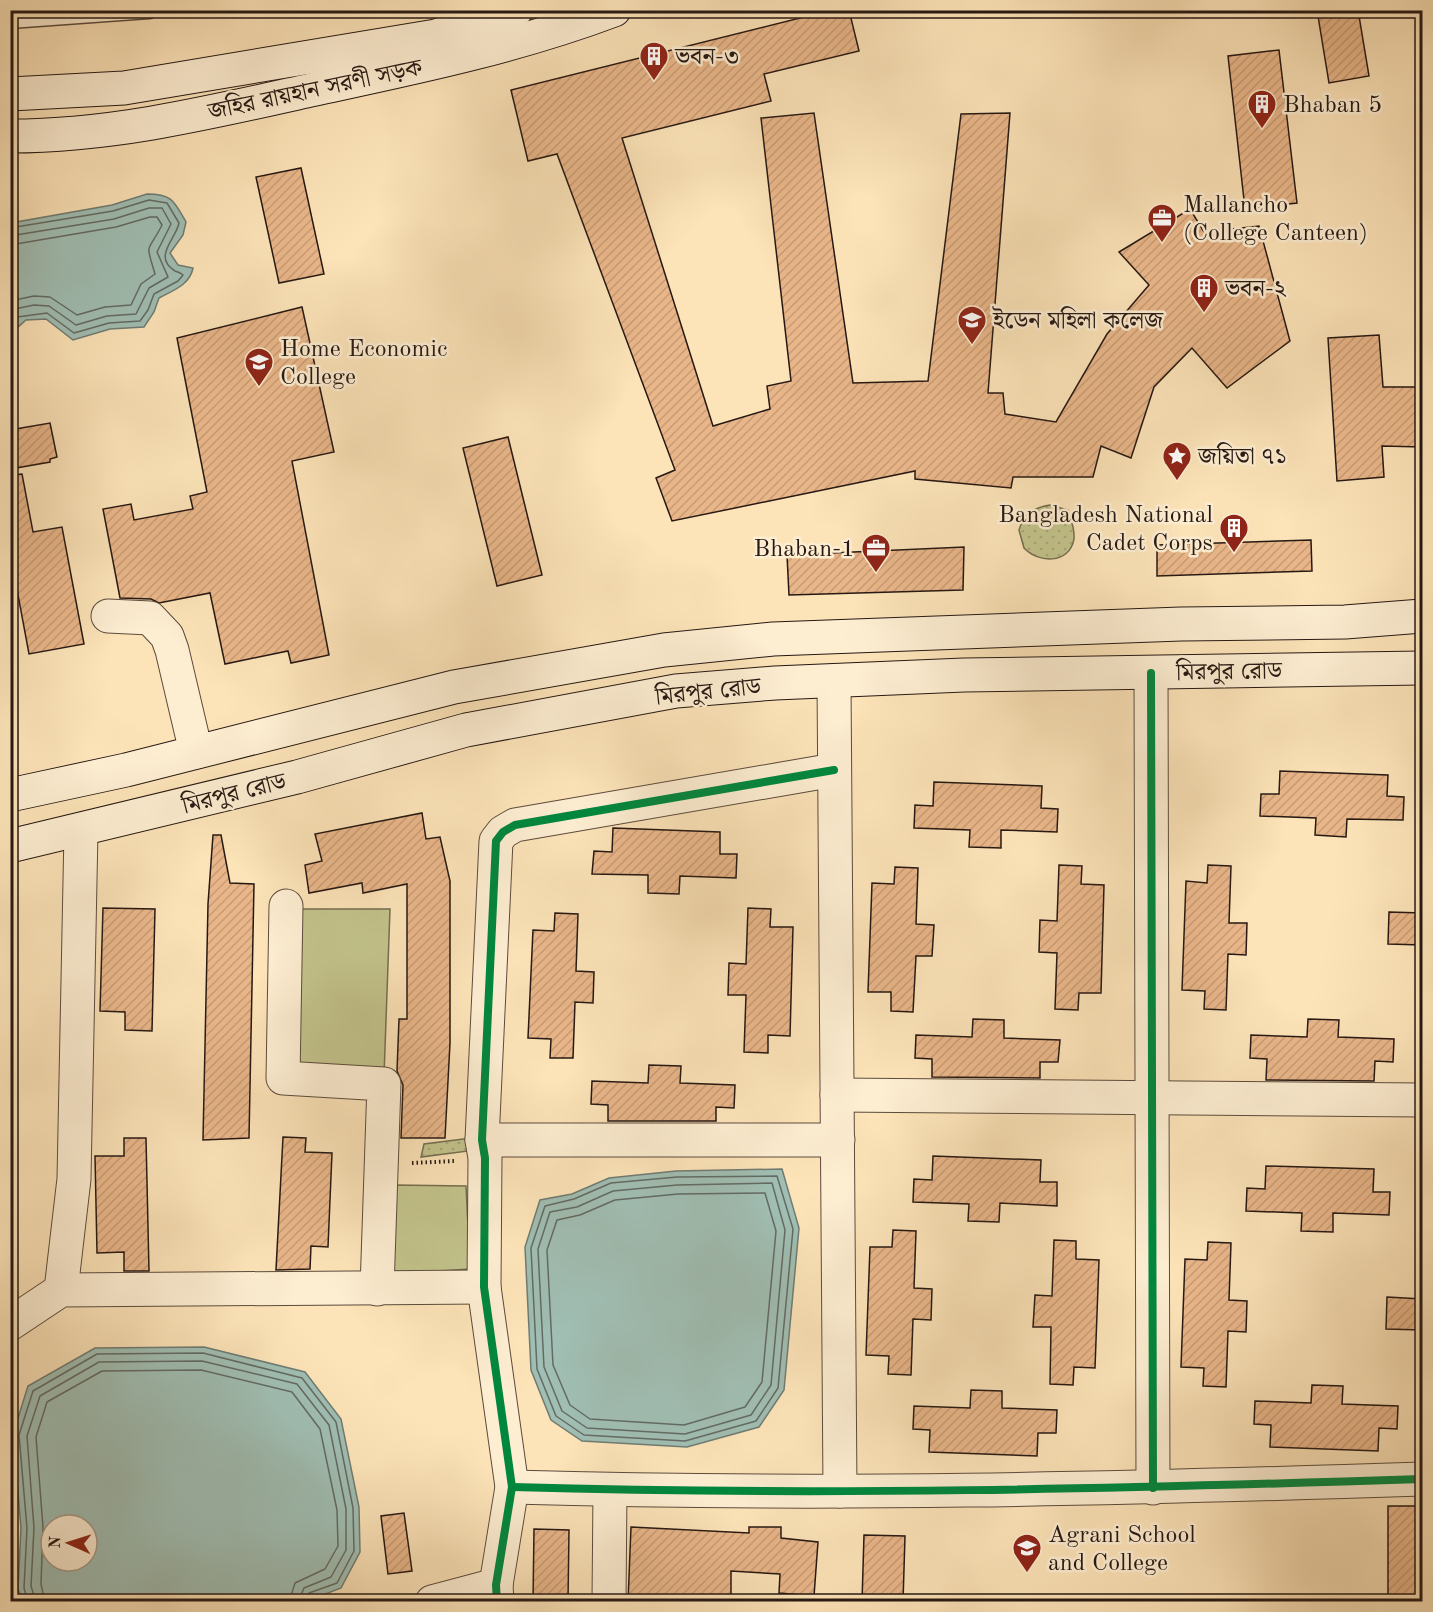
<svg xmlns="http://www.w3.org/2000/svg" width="1433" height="1612" viewBox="0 0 1433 1612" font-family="'Old Standard TT','Noto Serif Bengali',serif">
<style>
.grass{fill:url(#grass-dots);stroke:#746e50;stroke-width:1.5}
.park{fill:#c3c38c;stroke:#746e50;stroke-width:1.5}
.water{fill:#a0beb3;stroke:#6f7c73;stroke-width:1.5;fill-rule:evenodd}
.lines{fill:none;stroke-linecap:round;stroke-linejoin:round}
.shore{stroke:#636b63;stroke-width:1.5}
.building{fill:url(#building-hatch);stroke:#261813;stroke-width:1.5}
.lane-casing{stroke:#5c4b3c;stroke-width:19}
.street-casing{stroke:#5c4b3c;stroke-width:35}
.secondary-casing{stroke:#261813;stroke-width:35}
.path{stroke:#261813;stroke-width:4;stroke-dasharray:1.5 3;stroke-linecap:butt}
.lane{stroke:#fdedd1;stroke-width:16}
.street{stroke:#fdedd1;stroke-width:33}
.secondary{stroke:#fdedd1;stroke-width:33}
.cycleway-casing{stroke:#fdedd1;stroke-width:11}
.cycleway{stroke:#00873e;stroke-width:8}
.labels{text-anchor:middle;stroke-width:5;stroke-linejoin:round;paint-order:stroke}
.poi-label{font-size:24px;fill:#261813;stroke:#fdedd1;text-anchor:start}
.street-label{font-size:24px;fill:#261813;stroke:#fdedd1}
</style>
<defs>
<pattern id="grass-dots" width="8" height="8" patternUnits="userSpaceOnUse" patternTransform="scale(1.5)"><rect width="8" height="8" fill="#c3c38c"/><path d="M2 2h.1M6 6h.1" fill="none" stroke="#a7a778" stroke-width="1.8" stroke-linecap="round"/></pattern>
<pattern id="building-hatch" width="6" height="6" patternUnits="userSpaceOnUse" patternTransform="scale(1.5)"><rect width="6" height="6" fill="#e9b689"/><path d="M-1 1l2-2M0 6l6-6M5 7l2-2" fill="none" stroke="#c89c75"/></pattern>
</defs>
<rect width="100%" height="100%" fill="#fce3b8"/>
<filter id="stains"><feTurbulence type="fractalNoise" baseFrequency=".00333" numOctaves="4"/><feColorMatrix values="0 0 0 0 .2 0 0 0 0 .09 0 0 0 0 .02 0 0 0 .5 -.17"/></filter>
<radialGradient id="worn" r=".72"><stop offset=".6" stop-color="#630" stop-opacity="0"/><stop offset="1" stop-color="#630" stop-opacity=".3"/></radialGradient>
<!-- grass -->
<g class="grass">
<path d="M1050,505L1068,510C1071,519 1075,529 1074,539C1069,565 1038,563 1024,548L1019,530C1024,513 1033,508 1050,505Z"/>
<path d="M471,1138L476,1150L421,1157L424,1144Z"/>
</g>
<!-- park -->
<g class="park">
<path d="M291,909H390L384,1076L289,1071Z"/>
<path d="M395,1185L466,1186L470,1269L393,1274Z"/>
</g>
<!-- water -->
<g class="water">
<path d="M147,194C172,194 174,201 186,222L183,235L170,253L178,265L193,268C190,285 172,291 159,298L154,312L144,327L110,329L73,340L46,319L26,320L18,327L11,323V223L112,205Z"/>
<path d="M782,1169L799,1228L784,1390L759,1427L687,1447L582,1441L551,1420L531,1370L525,1247L540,1200L572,1194L609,1178L676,1171Z"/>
<path d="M204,1347L305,1372L341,1419L359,1507L360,1552L341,1588L305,1602L23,1601L18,1589L21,1528L13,1434L28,1386L95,1348ZM51,1525H87V1561H51Z"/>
</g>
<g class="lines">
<!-- shore -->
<g class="shore">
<path d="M10,228L113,211L149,200L167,203L179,223C176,239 152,257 175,271C178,272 181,273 183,275L178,281L154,294L148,310L140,321L109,323L74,333L47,313L10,318"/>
<path d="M10,236L114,219L149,208H162L171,224L157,252L168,277L149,288L136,314L107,316L76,325L49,306L34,305L10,310"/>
<path d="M10,245L116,227L150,217H157L162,225C147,255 145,240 155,274L141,284L131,305L105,307L77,315L50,297L34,296L10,301"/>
<path d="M777,1176L793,1229L778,1388L756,1421L685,1441L584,1435L556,1416L537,1369L531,1248L545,1206L574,1199L611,1183L677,1177Z"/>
<path d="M772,1183L785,1230L771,1385L751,1415L685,1434L587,1428L562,1411L544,1367L538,1249L550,1212L577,1207L613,1191L677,1185Z"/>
<path d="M765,1193L776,1231L762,1382L745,1407L684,1425L590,1419L570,1405L553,1365L547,1250L557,1220L580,1215L615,1200L678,1194Z"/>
<path d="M28,1602L24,1588L27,1528L19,1435L33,1391L97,1354L203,1353L302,1378L336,1422L353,1508L354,1551L337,1583L309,1593L306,1602"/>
<path d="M36,1602L31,1586L34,1528L27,1436L40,1396L99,1362L202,1361L297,1384L329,1425L346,1509V1550L331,1577L304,1588L298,1602"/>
<path d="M45,1602L41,1584L43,1527L36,1437L47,1402L102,1371L201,1370L292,1392L320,1429L337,1510L338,1546L325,1569L295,1583L289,1602"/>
</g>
</g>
<!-- building -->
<g class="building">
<path d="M832,10H849L859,51L764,74L771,101L622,138L713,426L770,409L767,386L791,381L761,118L814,113L853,383L928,381L961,114L1010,113L988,393H1003L1005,414L1056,422L1107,334L1149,285L1119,252L1190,209L1204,232L1259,226L1290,341L1227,388L1192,348L1154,387L1131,458L1101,446L1093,477H1013L1011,488L915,479V471L672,521L656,478L675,470L557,154L528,161L511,90Z"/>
<path d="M1317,10H1358L1369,76L1329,83Z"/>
<path d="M1279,50L1297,203L1245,209L1228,56Z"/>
<path d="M301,168L324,274L279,283L256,177Z"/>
<path d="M302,307L334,452L292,461L329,655L291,663L288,651L225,664L210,593L159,603L151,599L120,598L103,509L131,504L134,520L193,509L190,496L207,492L177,338Z"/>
<path d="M1379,335L1383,387H1422V447L1382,446L1384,477L1337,481L1328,338Z"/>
<path d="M50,423L57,457L50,459V462L10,469V430Z"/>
<path d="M508,437L542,575L497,586L463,448Z"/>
<path d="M22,474L33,532L62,527L84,644L29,654L10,552V475Z"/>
<path d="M1311,540L1312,571L1157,576V545Z"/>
<path d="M964,547L963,590L789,595L787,555Z"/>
<path d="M1280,771L1388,775L1387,796L1404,797L1403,820L1347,819L1346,837L1315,835L1316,818L1260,816L1261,794H1279Z"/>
<path d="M934,782L1042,786L1041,808L1058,809L1057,832L1001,830V848L969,847L970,830L914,828L915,805L933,806Z"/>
<path d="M422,813L426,839L440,837L450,881V1043L445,1138H401L403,1085L397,1071L399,1019H407V884L363,893L362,883L309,893L305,865L322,861L315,834Z"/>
<path d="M613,828L720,832V854H737L736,878L680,876L679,894L648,893V875L592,874L594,851L612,852Z"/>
<path d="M213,835H221L230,883L254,884L249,1138L203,1140L208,904Z"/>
<path d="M1059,865L1082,866L1081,884L1104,885L1101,993H1079L1078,1010L1055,1009L1057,953L1039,952L1040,920L1057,921Z"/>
<path d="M1208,865L1231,866L1229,923H1247L1246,955L1228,954L1226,1010L1204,1009L1205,991L1182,990L1186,881L1207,883Z"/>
<path d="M895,867L918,868L916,924L934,925L932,956H916L913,1012L891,1011V992H868L872,883L894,884Z"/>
<path d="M103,908L155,909L152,1031L125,1030V1012L100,1011Z"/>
<path d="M748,908L771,909L770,927H793L790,1036L768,1035V1053L744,1052L746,995H728L729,963L746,964Z"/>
<path d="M1389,912L1422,913V945L1388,944Z"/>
<path d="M555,913L578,914L576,971L594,972L593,1003L575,1002L573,1058H550L551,1039L528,1038L533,930L554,931Z"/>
<path d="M973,1019L1004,1020V1038L1060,1040L1058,1062H1040V1078L932,1077V1059L915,1058L916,1035L972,1037Z"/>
<path d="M1308,1019L1339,1020L1338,1037L1394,1039L1393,1062L1375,1061L1374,1081L1266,1080L1267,1059L1250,1058L1251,1035L1307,1037Z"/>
<path d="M649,1065L681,1066L680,1083L735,1085L734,1108L716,1107V1121H608V1105L591,1104L592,1081L648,1083Z"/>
<path d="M283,1137L306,1138L305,1152L332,1153L328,1247L311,1246L310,1269L276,1270Z"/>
<path d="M124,1138H146L149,1271H124V1252L97,1253L95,1156H124Z"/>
<path d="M933,1156L1041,1160L1040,1182H1057V1206L1000,1203L999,1222L968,1221L969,1204L913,1202L914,1179L932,1180Z"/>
<path d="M1266,1166L1374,1169L1373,1192H1390L1389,1215L1333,1213V1232L1301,1231L1302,1213L1246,1211L1247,1188L1265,1189Z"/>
<path d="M893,1230L916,1231L914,1288L932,1289L931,1320L913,1319L911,1375L888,1374L889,1356L866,1355L870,1247H892Z"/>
<path d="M1054,1240L1076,1241V1259L1099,1260L1095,1368L1074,1367L1073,1385L1050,1384L1051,1327H1033L1035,1295L1052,1296Z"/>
<path d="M1208,1242L1231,1243L1229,1300L1247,1301L1246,1332L1228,1331L1226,1387L1203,1386L1204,1368L1181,1367L1185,1259L1207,1260Z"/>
<path d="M1387,1297L1422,1299V1330L1386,1329Z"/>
<path d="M1312,1385L1343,1386L1342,1404L1398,1406L1397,1429L1379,1428L1378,1451L1270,1447L1271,1425L1254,1424L1255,1401L1311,1403Z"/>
<path d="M971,1390L1002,1391V1408L1057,1410L1056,1433H1038L1037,1456L929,1452L930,1430L913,1429L914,1406L970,1408Z"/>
<rect x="1388" y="1506" width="34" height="96"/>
<path d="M404,1513L412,1571L388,1574L381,1516Z"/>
<path d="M631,1527L749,1533V1527H781V1538L818,1542L814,1596L779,1593L780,1574L731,1571V1602H628Z"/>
<path d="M534,1529L569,1530L568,1602H533Z"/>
<path d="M864,1535L905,1536L903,1602H862Z"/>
</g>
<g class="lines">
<!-- lane casing -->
<g class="lane-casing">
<path id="lane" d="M10,20L149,10"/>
</g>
<!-- street casing -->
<g class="street-casing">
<g id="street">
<path d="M108,616L150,618L167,636L172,650L196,752"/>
<path d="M1151,673L1153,1488"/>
<path d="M834,681L840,1491"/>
<path d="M286,906L283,1078L384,1084L377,1289"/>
<path d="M837,1095L1422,1100"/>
<path d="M482,1140H838"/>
<path d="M61,1290L74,1179L81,831"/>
<path d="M10,1324L61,1290L484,1287"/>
<path d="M512,1487C816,1496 1119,1489 1422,1479"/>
<path d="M432,1602L496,1585"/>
<path d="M497,1602L496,1585L512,1487L484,1287L485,1158L482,1140L496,841L503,832L515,825L834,770"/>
<path d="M609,1602L610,1490"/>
</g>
</g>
<!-- secondary casing -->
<g class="secondary-casing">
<g id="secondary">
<path d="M10,94L124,88L436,36L516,10"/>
<path d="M10,136C113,136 212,112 311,90C413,68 516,47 614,10"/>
<path d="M10,795L126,770L454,687L664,650L773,639L1181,624L1345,622L1422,616"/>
<path d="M10,846L297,777L466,730L676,691L775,683L964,675L1422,668"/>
</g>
</g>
<!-- path -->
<path class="path" d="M412,1163L455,1161"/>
<!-- lane -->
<use href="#lane" class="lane"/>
<!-- street -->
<use href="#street" class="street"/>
<!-- secondary -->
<use href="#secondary" class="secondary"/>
<!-- cycleway casing -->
<g class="cycleway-casing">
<g id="cycleway">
<path d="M1151,673L1153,1488"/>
<path d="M512,1487C816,1496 1119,1489 1422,1479"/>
<path d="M497,1602L496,1585L512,1487L484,1287L485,1158L482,1140L496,841L503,832L515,825L834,770"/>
</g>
</g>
<!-- cycleway -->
<use href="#cycleway" class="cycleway"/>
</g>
<!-- icons -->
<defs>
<g id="building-pin" transform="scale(1.5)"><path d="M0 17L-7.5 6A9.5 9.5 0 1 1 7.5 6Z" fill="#8f2418" stroke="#fdedd1"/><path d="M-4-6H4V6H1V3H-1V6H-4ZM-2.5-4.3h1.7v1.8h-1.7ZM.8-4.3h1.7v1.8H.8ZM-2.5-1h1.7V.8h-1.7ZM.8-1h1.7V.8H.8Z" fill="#fff"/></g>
<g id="office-pin" transform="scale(1.5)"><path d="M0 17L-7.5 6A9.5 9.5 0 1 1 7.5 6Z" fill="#8f2418" stroke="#fdedd1"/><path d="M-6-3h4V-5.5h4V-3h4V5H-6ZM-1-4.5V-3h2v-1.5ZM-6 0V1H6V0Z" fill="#fff"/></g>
<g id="university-pin" transform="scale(1.5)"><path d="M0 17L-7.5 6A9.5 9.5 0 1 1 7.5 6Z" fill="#8f2418" stroke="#fdedd1"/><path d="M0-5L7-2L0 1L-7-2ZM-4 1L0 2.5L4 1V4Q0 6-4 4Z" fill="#fff"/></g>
<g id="sight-pin" transform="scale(1.5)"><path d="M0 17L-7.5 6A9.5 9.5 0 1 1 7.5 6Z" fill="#8f2418" stroke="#fdedd1"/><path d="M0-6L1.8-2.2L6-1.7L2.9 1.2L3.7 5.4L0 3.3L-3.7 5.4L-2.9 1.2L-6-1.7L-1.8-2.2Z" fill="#fff"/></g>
<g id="school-pin" transform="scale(1.5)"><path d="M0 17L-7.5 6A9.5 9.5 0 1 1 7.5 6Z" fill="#8f2418" stroke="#fdedd1"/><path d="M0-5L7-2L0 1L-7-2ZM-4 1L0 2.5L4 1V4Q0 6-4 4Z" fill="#fff"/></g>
</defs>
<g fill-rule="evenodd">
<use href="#building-pin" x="654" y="56"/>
<use href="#building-pin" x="1262" y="104"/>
<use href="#office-pin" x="1162" y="218"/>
<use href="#building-pin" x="1204" y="288"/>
<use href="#university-pin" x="972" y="320"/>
<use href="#university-pin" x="259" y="362"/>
<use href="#sight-pin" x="1177" y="456"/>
<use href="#building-pin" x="1234" y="528"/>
<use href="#office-pin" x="876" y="548"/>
<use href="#school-pin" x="1027" y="1548"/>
</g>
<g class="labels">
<!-- poi labels -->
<g class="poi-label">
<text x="675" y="64">ভবন-৩</text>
<text x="1283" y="112">Bhaban 5</text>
<text x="1183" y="212">Mallancho<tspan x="1183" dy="28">(College Canteen)</tspan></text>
<text x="1225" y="296">ভবন-২</text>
<text x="993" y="328">ইডেন মহিলা কলেজ</text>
<text x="280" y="356">Home Economic<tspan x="280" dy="28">College</tspan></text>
<text x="1198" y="464">জয়িতা ৭১</text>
<text x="1213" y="522" text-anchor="end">Bangladesh National<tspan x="1213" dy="28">Cadet Corps</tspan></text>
<text x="855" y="556" text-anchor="end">Bhaban-1</text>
<text x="1048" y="1542">Agrani School<tspan x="1048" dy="28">and College</tspan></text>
</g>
<!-- street labels -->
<g class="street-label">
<text transform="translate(315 89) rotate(-12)" y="8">জহির রায়হান সরণী সড়ক</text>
<text transform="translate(1229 671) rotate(-1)" y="8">মিরপুর রোড</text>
<text transform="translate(708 691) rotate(-6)" y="8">মিরপুর রোড</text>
<text transform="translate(234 793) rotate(-14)" y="8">মিরপুর রোড</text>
</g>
</g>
<!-- margin -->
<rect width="1433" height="1612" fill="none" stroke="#fce3b8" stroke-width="36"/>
<rect x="12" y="12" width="1409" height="1588" fill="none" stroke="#261813" stroke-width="3"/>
<rect x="18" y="18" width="1397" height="1576" fill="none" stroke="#261813" stroke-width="1.5"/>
<!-- north arrow -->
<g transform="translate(69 1543) rotate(273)"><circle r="28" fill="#fdedd1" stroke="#a79885" stroke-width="1.5"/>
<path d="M0-4.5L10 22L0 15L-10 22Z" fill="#8f2418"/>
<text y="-9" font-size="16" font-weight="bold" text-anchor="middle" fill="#261813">N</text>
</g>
<rect width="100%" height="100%" filter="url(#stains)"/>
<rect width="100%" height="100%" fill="url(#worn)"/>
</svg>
